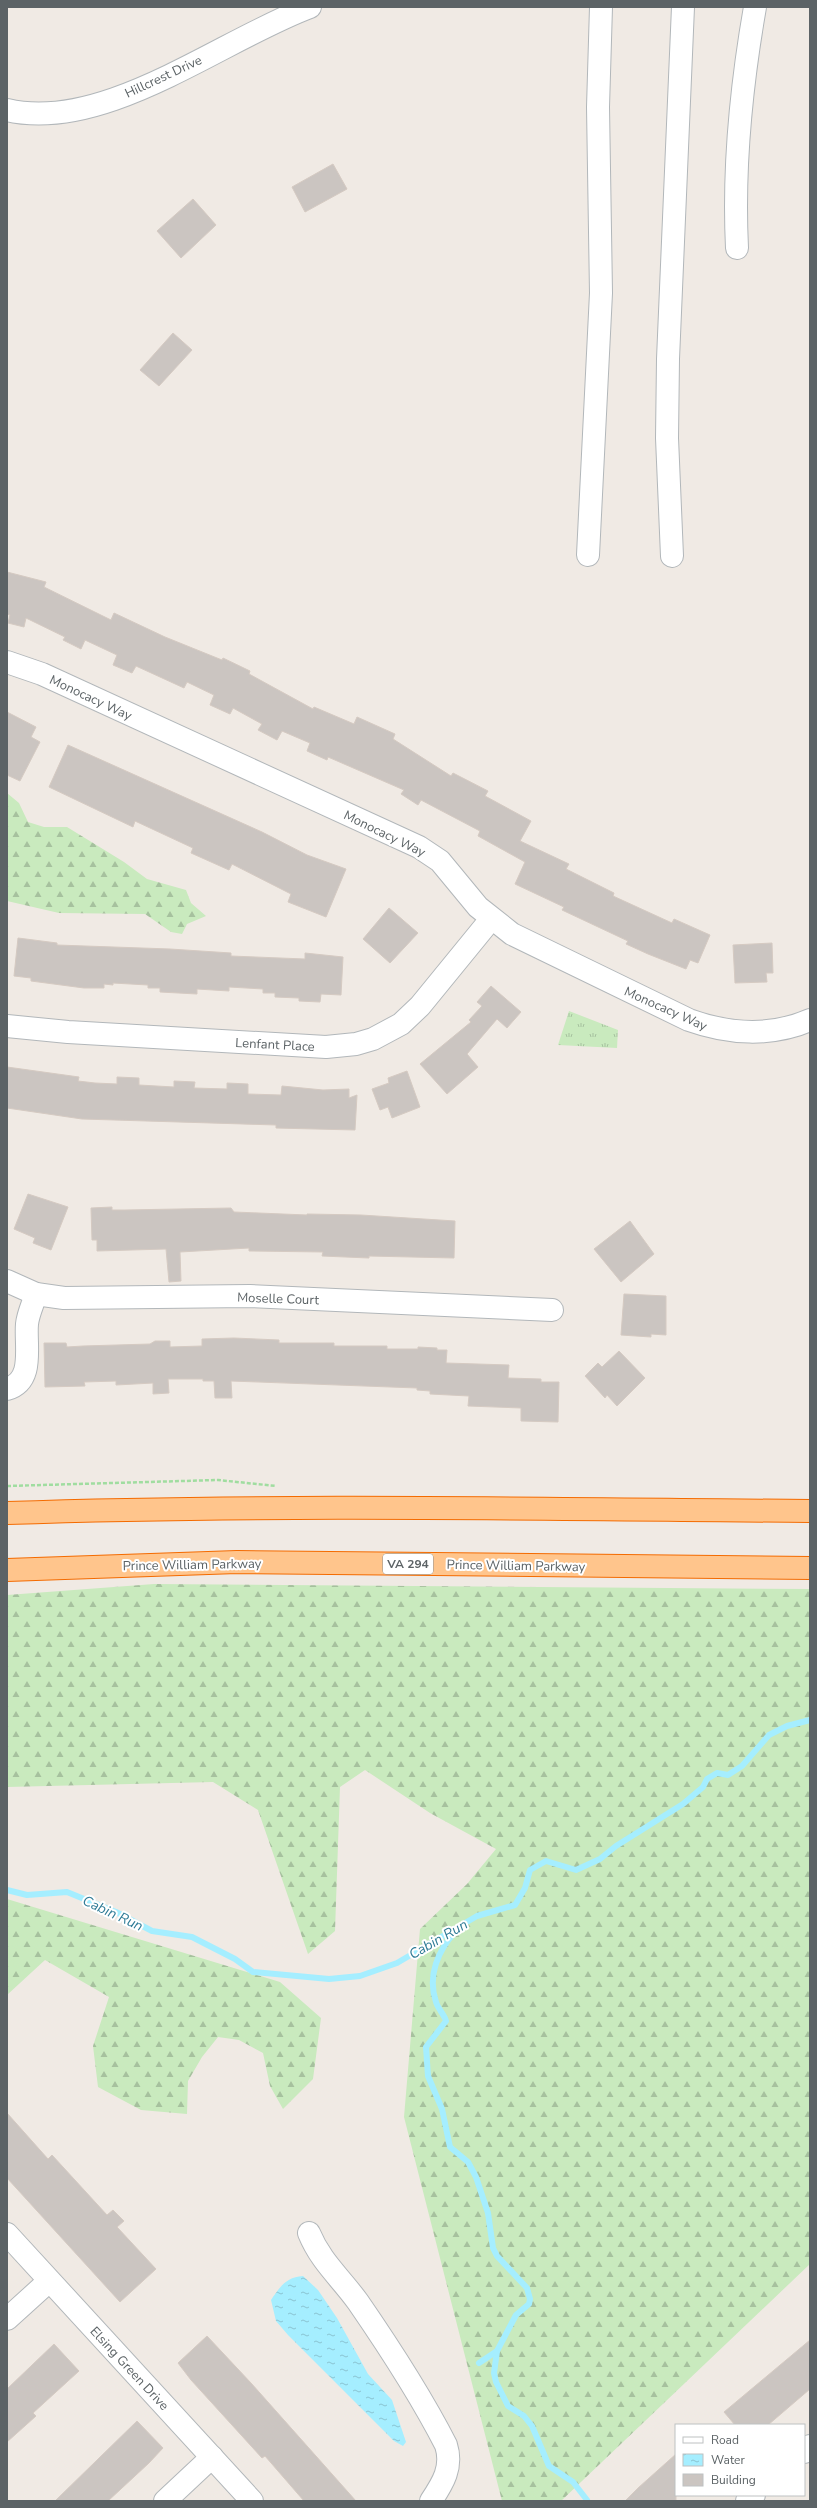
<svg xmlns="http://www.w3.org/2000/svg" width="817" height="2508" viewBox="0 0 817 2508" font-family="'Nunito Sans',sans-serif">
<style>
.grass{fill:url(#grass-tufts)}
.forest{fill:url(#forest-firs)}
.water{fill:url(#water-ripples)}
.lines{fill:none;stroke-linecap:round;stroke-linejoin:round}
.stream{stroke:#a5eeff;stroke-width:6}
.building{fill:#cbc5c1;stroke:#d5cac2}
.minor-casing{stroke:#b2b7ba;stroke-width:24}
.highway-casing{stroke:#f46b00;stroke-width:24}
.path{stroke:#a0dda0;stroke-width:2.5;stroke-dasharray:4 2;stroke-linecap:butt}
.minor{stroke:#fff;stroke-width:22}
.highway{stroke:#ffc58c;stroke-width:22}
.labels{text-anchor:middle;stroke-width:4;stroke-linejoin:round;paint-order:stroke}
.shield{fill:#fff;stroke:#8d9294;stroke-width:1}
.shield-label{font-size:12px;font-weight:bold;fill:#5c6366}
.street-label{font-size:13px;fill:#5c6366;stroke:#fff}
.water-label{font-size:14px;font-style:italic;fill:#2e7b96;stroke:#fff}
</style>
<defs>
<pattern id="grass-tufts" width="24" height="20" patternUnits="userSpaceOnUse"><rect width="24" height="20" fill="#c9eabe"/><path d="M3 7l-1-3M5 7V3M7 7l1-3M15 17l-1-3M17 17v-4M19 17l1-3" fill="none" stroke="#a6c19e"/></pattern>
<pattern id="forest-firs" width="22" height="20" patternUnits="userSpaceOnUse"><rect width="22" height="20" fill="#c9eabe"/><path d="M5 1l3.5 6h-7zM16 11l3.5 6h-7z" fill="#a6c19e"/></pattern>
<pattern id="water-ripples" width="26" height="14" patternUnits="userSpaceOnUse"><rect width="26" height="14" fill="#a5eeff"/><path d="M2 4q2-2 4 0t4 0M15 11q2-2 4 0t4 0" fill="none" stroke="#8ac4d2"/></pattern>
</defs>
<rect width="100%" height="100%" fill="#f0eae4"/>
<!-- grass -->
<path class="grass" d="M569,1011L618,1030L617,1048L558,1045Z"/>
<!-- forest -->
<g class="forest">
<path d="M7,793L19,803L28,822L44,827H67L124,862L147,879L186,890L191,903L206,916L187,924L182,934L171,932L145,914L59,913L7,901Z"/>
<path d="M154,1584L810,1589V2264L561,2501H502L404,2117L420,1929L467,1884L496,1849L430,1813L365,1770L340,1787L335,1931L308,1954L258,1810L213,1782L7,1787V1595Z"/>
<path d="M7,1899L280,1982L321,2018L313,2079L283,2109L270,2086L263,2053L239,2040L218,2037L202,2057L188,2081L187,2114L141,2110L98,2087L93,2046L109,1997L45,1960L7,1995Z"/>
</g>
<!-- water -->
<path class="water" d="M303,2276L318,2290L337,2318L368,2374L392,2400L406,2442L403,2446L394,2441L288,2335L276,2321L271,2300C280,2287 286,2277 303,2276Z"/>
<g class="lines">
<!-- stream -->
<g class="stream">
<path d="M7,1890L27,1895L67,1892L116,1912L152,1931L192,1937L235,1959L253,1972L329,1979L360,1976L397,1963L477,1916L515,1905L525,1888L530,1870L546,1861L576,1870L600,1859L616,1846L683,1804L703,1787L707,1779L717,1773L728,1775L742,1766L769,1735L787,1726L810,1720"/>
<path d="M456,1931C438,1950 427,1976 436,2002C438,2009 444,2014 446,2021L426,2047L428,2076L442,2109L450,2147L468,2162L476,2177L488,2213L493,2248L497,2256L527,2288L530,2299L529,2304L516,2315L497,2351L494,2373L496,2382L508,2406L524,2416L532,2426L549,2466L573,2482L587,2500"/>
<path d="M479,2363L497,2351"/>
</g>
</g>
<!-- building -->
<g class="building">
<path d="M333,164L347,189L305,212L292,187Z"/>
<path d="M193,199L216,225L181,258L157,231Z"/>
<path d="M173,333L192,350L159,386L140,370Z"/>
<path d="M7,572L46,582L44,587L111,620L114,613L165,637L222,660L223,658L250,671L249,674L313,709L314,707L354,724L357,717L395,734L393,739L451,776L453,773L488,791L485,796L531,821L520,841L569,864L566,869L614,893L613,896L672,923L674,919L710,935L698,963L690,960L686,969L648,954L626,944L628,941L562,910L564,907L515,884L525,862L478,836L480,831L421,800L418,805L401,794L404,790L328,757L327,760L307,751L310,743L282,731L277,740L258,730L262,724L233,708L230,714L210,705L214,695L187,682L184,688L136,666L132,673L113,665L117,655L85,640L81,649L63,640L65,637L26,618L24,627L8,623L10,615L7,614Z"/>
<path d="M7,712L36,727L31,737L40,742L20,781L7,775Z"/>
<path d="M68,745L262,832L307,855L346,869L326,917L288,902L291,894L232,864L229,870L191,853L193,848L135,821L133,827L49,787Z"/>
<path d="M389,908L418,933L390,963L363,939Z"/>
<path d="M18,938L57,943V945L170,949L231,953V956L305,959V953L343,957L341,995L321,994L320,1002L299,1001V998L275,997V993H263V989L229,987V991L197,989V994L160,992V988H148V985L113,983V985L104,984V988H84L31,981V978L14,976Z"/>
<path d="M772,943L773,973H766L767,982L735,983L733,945Z"/>
<path d="M491,986L521,1012L507,1028L497,1019L467,1054L478,1067L447,1094L420,1064L471,1022L469,1020L482,1006L477,1002Z"/>
<path d="M7,1067L79,1077L78,1081L95,1083L117,1084V1077L139,1078V1085L174,1087V1081L195,1082L194,1088L227,1089V1083L248,1084V1094L281,1095L282,1086L323,1090L349,1089V1098L357,1095L355,1130L276,1128V1125L82,1119L7,1108Z"/>
<path d="M407,1071L420,1107L392,1118L388,1107L380,1110L372,1089L389,1083L388,1078Z"/>
<path d="M28,1194L68,1207L51,1250L33,1243L35,1238L14,1229Z"/>
<path d="M112,1207V1210H125L231,1208L234,1212L307,1215V1214L361,1215L455,1221L454,1258L369,1256V1258L322,1256L323,1252L249,1251V1248L180,1252L181,1281L169,1282L166,1249L97,1251V1240H92L91,1208Z"/>
<path d="M630,1221L654,1254L621,1282L594,1249Z"/>
<path d="M624,1294L666,1296V1335L651,1334V1337L621,1335Z"/>
<path d="M234,1338L279,1340V1343H334V1346H387V1349H418V1347L437,1348V1350H447L446,1363L509,1365L508,1378L541,1379V1382H559L558,1422L521,1421V1408L468,1406L469,1396L430,1394V1391L417,1390V1388L231,1381L232,1398H215L214,1381H203V1379H168L169,1393L153,1394V1383L116,1385V1381L84,1382L85,1386L45,1387L44,1343H66L67,1347L83,1346L150,1344L155,1341H170V1347L202,1346V1339Z"/>
<path d="M619,1351L645,1378L617,1406L607,1395L605,1398L585,1376L598,1363L602,1367Z"/>
<path d="M7,2113L48,2159L52,2155L107,2215L113,2210L124,2221L117,2227L156,2269L120,2302L7,2178Z"/>
<path d="M207,2336L251,2383L356,2501H304L265,2456L262,2458L191,2380L178,2363Z"/>
<path d="M810,2340V2389L768,2425H735L724,2412Z"/>
<path d="M54,2344L79,2371L33,2413L36,2416L7,2442V2389Z"/>
<path d="M137,2421L163,2448L149,2463L108,2501H55Z"/>
<path d="M676,2454V2501H625L638,2488Z"/>
</g>
<g class="lines">
<!-- minor casing -->
<g class="minor-casing">
<g id="minor">
<path d="M7,110C104,133 221,40 310,7"/>
<path d="M737,248C733,167 741,87 755,7"/>
<path d="M588,555L601,293L598,107L601,7"/>
<path d="M672,556L667,438L668,359L683,7"/>
<path d="M7,662L42,674L419,847L440,861L478,907L512,934L689,1020C728,1034 771,1037 810,1020"/>
<path d="M7,1026L68,1032L326,1047L356,1044L373,1039L401,1024L420,1006L491,919"/>
<path d="M7,1281L36,1294L64,1298L250,1296L552,1310"/>
<path d="M7,1389C35,1381 25,1346 27,1324C28,1314 33,1304 36,1294"/>
<path d="M309,2233C321,2262 340,2277 358,2302C389,2347 421,2396 446,2445C453,2467 443,2483 431,2501"/>
<path d="M7,2234L252,2501"/>
<path d="M7,2319L49,2281"/>
<path d="M804,2452L810,2446"/>
<path d="M165,2501L212,2457"/>
<path d="M747,2501L754,2495"/>
</g>
</g>
<!-- highway casing -->
<g class="highway-casing">
<g id="highway">
<path d="M7,1513C275,1504 542,1509 810,1511"/>
<path d="M7,1570L237,1562L810,1568"/>
</g>
</g>
<!-- path -->
<path class="path" d="M7,1486L218,1480L276,1486"/>
<!-- minor -->
<use href="#minor" class="minor"/>
<!-- highway -->
<use href="#highway" class="highway"/>
</g>
<g class="labels">
<!-- shield labels -->
<rect class="shield" x="383" y="1554" width="50" height="20" rx="3"/>
<g class="shield-label">
<text x="408" y="1568">VA 294</text>
</g>
<!-- street labels -->
<g class="street-label">
<text transform="translate(163 76) rotate(-25)" y="5">Hillcrest Drive</text>
<text transform="translate(91 697) rotate(25)" y="5">Monocacy Way</text>
<text transform="translate(385 833) rotate(26)" y="5">Monocacy Way</text>
<text transform="translate(666 1008) rotate(24)" y="5">Monocacy Way</text>
<text transform="translate(275 1044) rotate(3)" y="5">Lenfant Place</text>
<text transform="translate(278 1298) rotate(2)" y="5">Moselle Court</text>
<text transform="translate(192 1564) rotate(-1)" y="5">Prince William Parkway</text>
<text transform="translate(516 1565) rotate(1)" y="5">Prince William Parkway</text>
<text transform="translate(130 2368) rotate(47)" y="5">Elsing Green Drive</text>
</g>
<!-- water labels -->
<g class="water-label">
<text transform="translate(113 1913) rotate(25)" y="5">Cabin Run</text>
<text transform="translate(438 1939) rotate(-30)" y="5">Cabin Run</text>
</g>
</g>
<!-- border -->
<rect width="817" height="2508" fill="none" stroke="#5c6366" stroke-width="16"/>
<!-- legend -->
<rect x="675" y="2424" width="130" height="72" fill="#ffffff" stroke="#bec1c2"/>
<rect x="683" y="2437" width="20" height="6" fill="#ffffff" stroke="#bec1c2"/>
<text x="711" y="2444" font-size="12" fill="#5c6366">Road</text>
<rect x="683" y="2454" width="20" height="12" fill="url(#water-ripples)" stroke="#bec1c2"/>
<text x="711" y="2464" font-size="12" fill="#5c6366">Water</text>
<rect x="683" y="2474" width="20" height="12" fill="#cbc5c1" stroke="#bec1c2"/>
<text x="711" y="2484" font-size="12" fill="#5c6366">Building</text>
</svg>
